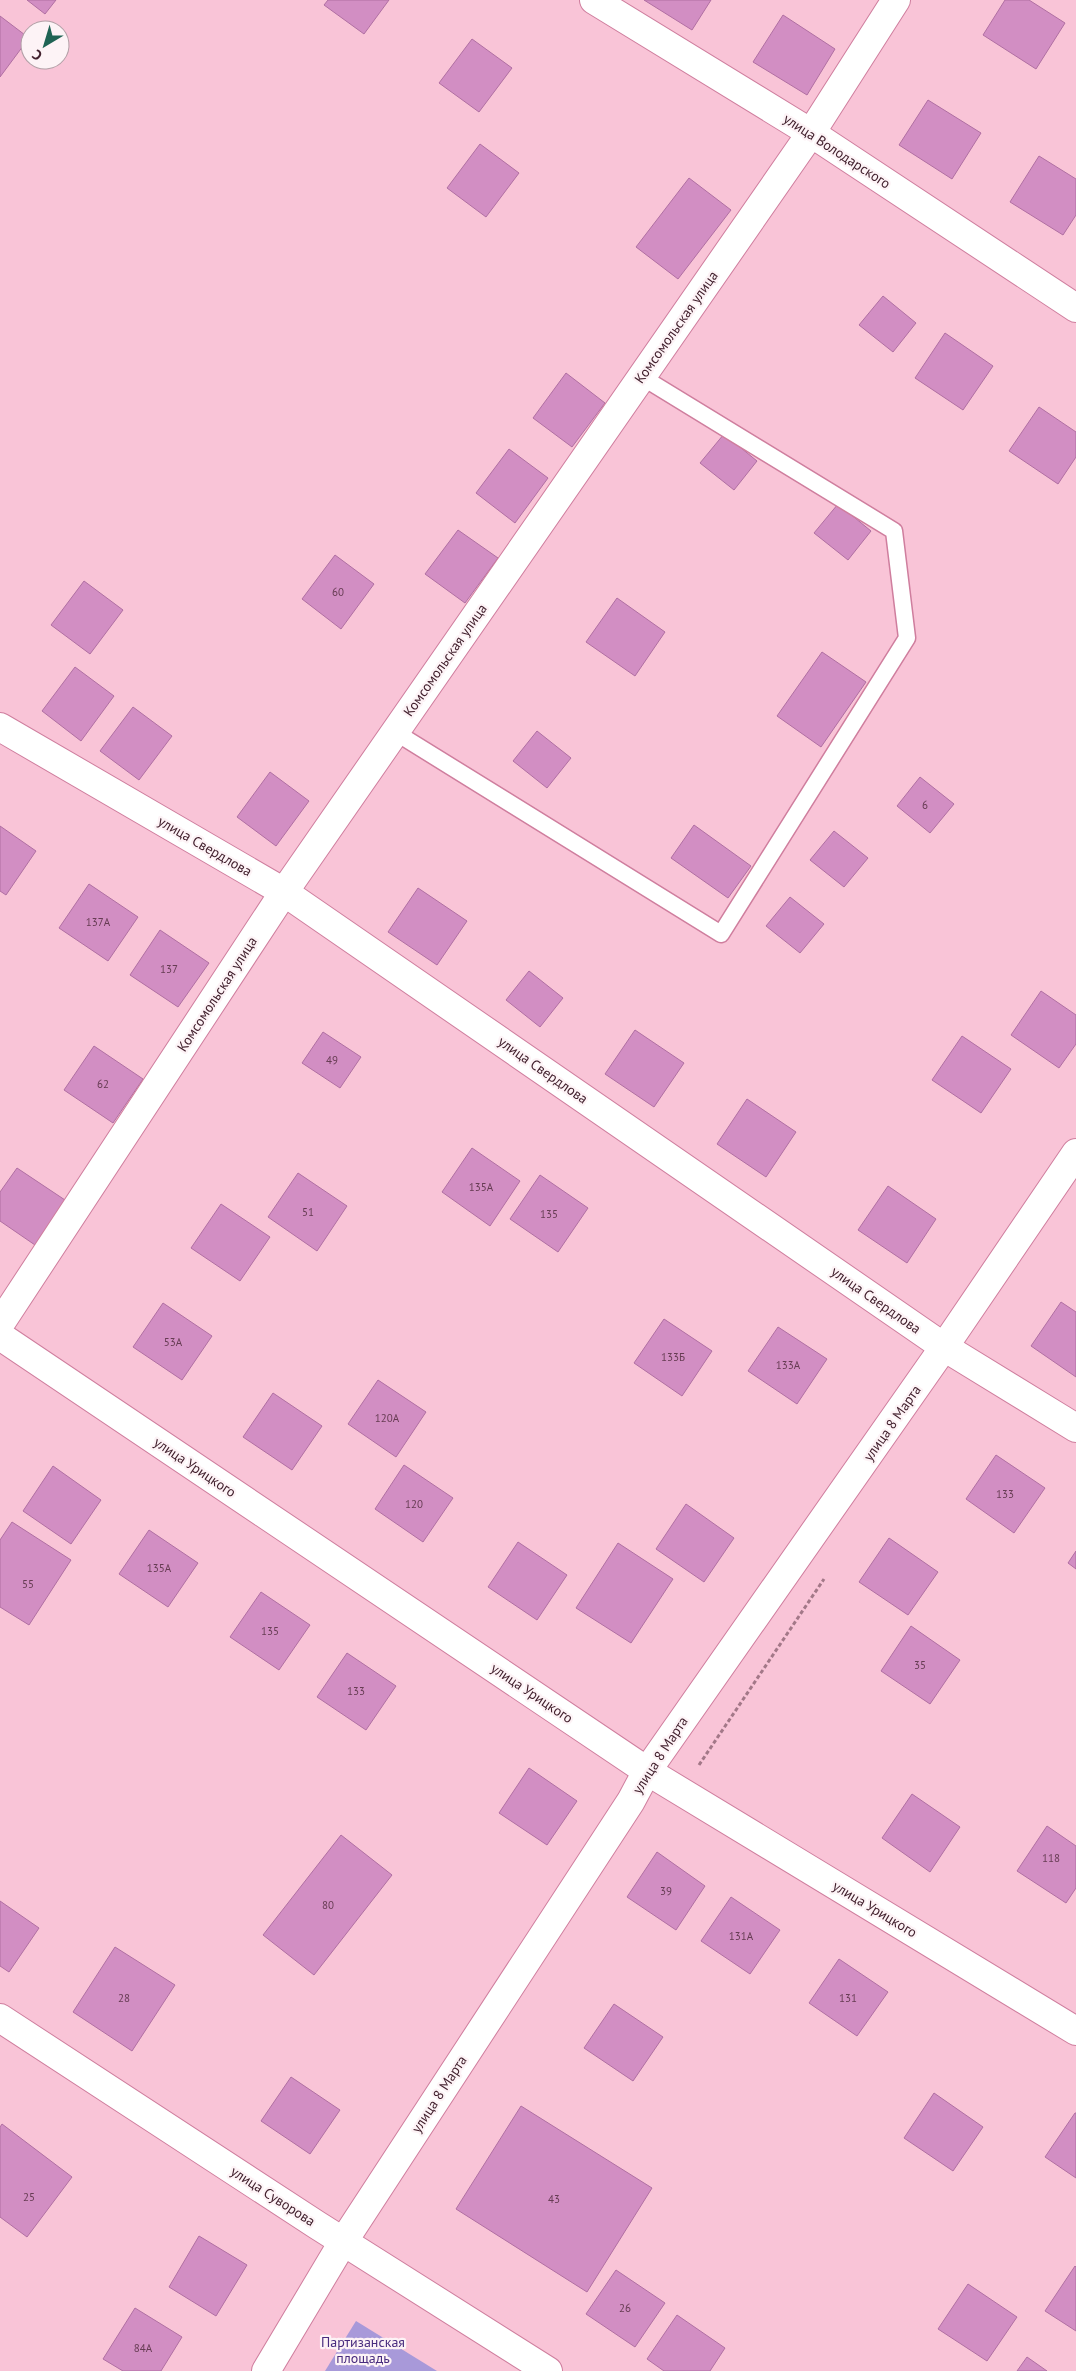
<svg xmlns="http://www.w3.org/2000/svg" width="1076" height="2371" viewBox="0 0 1076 2371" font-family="'PT Sans',sans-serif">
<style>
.green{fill:#a899d9}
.building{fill:#d28ec3;stroke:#b06fa2}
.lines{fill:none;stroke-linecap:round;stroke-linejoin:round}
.lane-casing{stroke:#cf7e9e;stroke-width:19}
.street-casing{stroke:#cf7e9e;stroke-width:30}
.secondary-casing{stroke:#cf7e9e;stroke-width:30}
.path{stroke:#a37888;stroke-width:3;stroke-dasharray:4 2.5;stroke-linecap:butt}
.lane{stroke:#fff;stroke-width:16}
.street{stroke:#fff;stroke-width:28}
.secondary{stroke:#fff;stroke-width:28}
.labels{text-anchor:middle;stroke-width:4.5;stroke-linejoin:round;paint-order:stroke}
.number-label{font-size:11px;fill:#663c53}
.street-label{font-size:14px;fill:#42212e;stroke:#fdf3f6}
.park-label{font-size:14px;fill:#482b7e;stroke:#fdf3f6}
</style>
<rect width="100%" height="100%" fill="#f9c4d7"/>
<!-- green -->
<path class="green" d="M356,2321L437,2371H325Z"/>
<!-- building -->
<g class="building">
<path d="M27,0H56L45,14Z"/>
<path d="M328,0H389L364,34L324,5Z"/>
<path d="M644,0H711L692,30Z"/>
<path d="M1005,0H1029L1065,23L1036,69L983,35Z"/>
<path d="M783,15L835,49L807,95L753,62Z"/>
<path d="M0,16L29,38L0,77Z"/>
<path d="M472,39L512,68L479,112L439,83Z"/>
<path d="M928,100L981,133L952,179L899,145Z"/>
<path d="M480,144L519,173L486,217L447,188Z"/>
<path d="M1039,156L1076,179V215L1063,235L1010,202Z"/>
<path d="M689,178L731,210L678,279L636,247Z"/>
<path d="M883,296L916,323L893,352L859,325Z"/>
<path d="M945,333L993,366L963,410L915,378Z"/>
<path d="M566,373L605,403L572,447L533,418Z"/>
<path d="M1039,407L1076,432V457L1058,484L1009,451Z"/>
<path d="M724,434L757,461L734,490L700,463Z"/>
<path d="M509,449L548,478L515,523L476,493Z"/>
<path d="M838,504L871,531L848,560L814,533Z"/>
<path d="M458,530L498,558L465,603L425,574Z"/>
<path d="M335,555L374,584L341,629L302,599Z"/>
<path d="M84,581L123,610L90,654L51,625Z"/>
<path d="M617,598L665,632L635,676L586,642Z"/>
<path d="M822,652L866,682L821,747L777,716Z"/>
<path d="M75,667L114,696L81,741L42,711Z"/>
<path d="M133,707L172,736L139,780L100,751Z"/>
<path d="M537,731L571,758L547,788L513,761Z"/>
<path d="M270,772L309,801L276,846L237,817Z"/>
<path d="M920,777L954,804L930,833L897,806Z"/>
<path d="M694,825L751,866L728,898L671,858Z"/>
<path d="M0,826L36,851L6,895L0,891Z"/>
<path d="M834,831L868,858L844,887L810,860Z"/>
<path d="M89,884L138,917L108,961L59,928Z"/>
<path d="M418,888L467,921L437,965L388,932Z"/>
<path d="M790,897L824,924L800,953L766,926Z"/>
<path d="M160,930L209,963L178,1007L130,975Z"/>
<path d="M529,971L563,998L540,1027L506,1000Z"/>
<path d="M1041,991L1076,1015V1044L1059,1068L1011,1035Z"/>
<path d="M635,1030L684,1063L654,1107L605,1074Z"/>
<path d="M323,1032L361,1057L340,1088L302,1063Z"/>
<path d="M962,1036L1011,1069L981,1113L932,1080Z"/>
<path d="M94,1046L143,1079L113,1123L64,1090Z"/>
<path d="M747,1099L796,1132L766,1177L717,1144Z"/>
<path d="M472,1148L520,1181L490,1226L442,1192Z"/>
<path d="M17,1168L65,1200L35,1245L0,1221V1192Z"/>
<path d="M298,1173L347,1206L317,1251L268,1217Z"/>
<path d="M540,1175L588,1208L558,1252L510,1219Z"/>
<path d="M888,1186L936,1219L907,1263L858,1230Z"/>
<path d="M221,1204L270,1237L240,1281L191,1248Z"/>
<path d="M1061,1302L1076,1312V1377L1031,1346Z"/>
<path d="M163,1303L212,1336L182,1380L133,1347Z"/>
<path d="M664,1319L712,1351L682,1396L634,1363Z"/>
<path d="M778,1327L827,1359L797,1404L748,1371Z"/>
<path d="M378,1380L426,1412L396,1457L348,1424Z"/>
<path d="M273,1393L322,1426L292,1470L243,1437Z"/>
<path d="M996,1455L1045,1488L1014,1533L966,1499Z"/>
<path d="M404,1465L453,1498L423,1542L375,1509Z"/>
<path d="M53,1466L101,1500L71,1544L23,1511Z"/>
<path d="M686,1504L734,1538L704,1582L656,1549Z"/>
<path d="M12,1522L71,1560L29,1625L0,1607V1540Z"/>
<path d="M149,1530L198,1563L168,1607L119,1574Z"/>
<path d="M889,1538L938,1572L908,1615L859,1582Z"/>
<path d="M518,1542L567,1575L537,1620L488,1587Z"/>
<path d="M618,1543L673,1579L631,1643L576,1608Z"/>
<path d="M1076,1551V1569L1068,1563Z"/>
<path d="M261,1592L310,1625L279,1670L230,1637Z"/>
<path d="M911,1626L960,1660L930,1704L881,1671Z"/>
<path d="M347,1653L396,1686L366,1730L317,1697Z"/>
<path d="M529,1768L577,1801L547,1845L499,1813Z"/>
<path d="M912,1794L960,1827L930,1872L882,1838Z"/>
<path d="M1047,1826L1076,1846V1888L1066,1903L1017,1871Z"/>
<path d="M341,1835L392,1875L314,1975L263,1935Z"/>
<path d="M657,1852L705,1886L676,1930L627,1897Z"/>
<path d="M731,1897L780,1930L750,1974L701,1941Z"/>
<path d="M0,1901L39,1928L9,1972L0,1966Z"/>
<path d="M115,1947L175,1985L132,2051L73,2012Z"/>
<path d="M839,1959L888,1992L857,2036L809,2003Z"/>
<path d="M614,2004L663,2037L633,2081L584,2048Z"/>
<path d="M291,2077L340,2110L310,2154L261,2121Z"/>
<path d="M934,2093L983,2127L953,2171L904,2138Z"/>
<path d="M521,2106L652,2188L587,2292L456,2209Z"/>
<path d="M1075,2113H1076V2178L1045,2157Z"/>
<path d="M2,2124L72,2177L27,2237L0,2217V2127Z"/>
<path d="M199,2236L247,2265L216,2316L169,2287Z"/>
<path d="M1075,2266L1076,2267V2331L1045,2311Z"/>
<path d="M616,2270L665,2303L635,2347L586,2314Z"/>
<path d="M968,2284L1017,2317L987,2361L938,2329Z"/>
<path d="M135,2308L182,2337L161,2371H123L103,2359Z"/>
<path d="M677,2315L725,2348L710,2371H664L647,2359Z"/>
<path d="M1027,2357L1047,2371H1017Z"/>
</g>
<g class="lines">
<!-- lane casing -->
<g class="lane-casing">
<path id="lane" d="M395,732L721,934L907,638L894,531L642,377"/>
</g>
<!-- street casing -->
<g class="street-casing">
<g id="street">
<path d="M594,0L811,133L1076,308"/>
<path d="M0,727L284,892L944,1347L1076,1428"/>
<path d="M0,1324L284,892L811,133L896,0"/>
<path d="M0,1336L647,1771L1076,2031"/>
<path d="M0,2018L317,2225L548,2371"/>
</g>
</g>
<!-- secondary casing -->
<g class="secondary-casing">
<path id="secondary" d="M266,2371L343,2242L631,1801L647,1771L944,1347L1076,1153"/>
</g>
<!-- path -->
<path class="path" d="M699,1765L824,1579"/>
<!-- lane -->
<use href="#lane" class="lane"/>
<!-- street -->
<use href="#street" class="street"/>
<!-- secondary -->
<use href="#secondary" class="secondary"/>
</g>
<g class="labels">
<!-- number labels -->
<g class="number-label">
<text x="338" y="596">60</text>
<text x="925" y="809">6</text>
<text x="98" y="926">137А</text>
<text x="169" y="973">137</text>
<text x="332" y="1064">49</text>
<text x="103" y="1088">62</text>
<text x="481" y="1191">135А</text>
<text x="308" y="1216">51</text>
<text x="549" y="1218">135</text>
<text x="173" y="1346">53А</text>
<text x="673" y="1361">133Б</text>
<text x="788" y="1369">133А</text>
<text x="387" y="1422">120А</text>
<text x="1005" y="1498">133</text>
<text x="414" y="1508">120</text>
<text x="159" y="1572">135А</text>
<text x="28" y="1588">55</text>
<text x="270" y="1635">135</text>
<text x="920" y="1669">35</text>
<text x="356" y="1695">133</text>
<text x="1051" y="1862">118</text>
<text x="666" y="1895">39</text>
<text x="328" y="1909">80</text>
<text x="741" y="1940">131А</text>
<text x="124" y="2002">28</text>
<text x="848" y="2002">131</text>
<text x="29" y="2201">25</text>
<text x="554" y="2203">43</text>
<text x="625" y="2312">26</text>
<text x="143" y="2352">84А</text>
</g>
<!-- street labels -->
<g class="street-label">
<text transform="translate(837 151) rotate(33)" y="5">улица Володарского</text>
<text transform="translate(676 327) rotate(-55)" y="5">Комсомольская улица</text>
<text transform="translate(445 660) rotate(-55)" y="5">Комсомольская улица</text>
<text transform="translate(205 846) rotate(30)" y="5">улица Свердлова</text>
<text transform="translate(217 994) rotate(-57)" y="5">Комсомольская улица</text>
<text transform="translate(543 1070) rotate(35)" y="5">улица Свердлова</text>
<text transform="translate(876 1300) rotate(35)" y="5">улица Свердлова</text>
<text transform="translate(892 1423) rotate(-55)" y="5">улица 8 Марта</text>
<text transform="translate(195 1467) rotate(34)" y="5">улица Урицкого</text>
<text transform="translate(532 1693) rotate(34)" y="5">улица Урицкого</text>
<text transform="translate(660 1755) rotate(-57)" y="5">улица 8 Марта</text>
<text transform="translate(875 1909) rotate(31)" y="5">улица Урицкого</text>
<text transform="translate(439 2094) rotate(-57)" y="5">улица 8 Марта</text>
<text transform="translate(273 2196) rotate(33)" y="5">улица Суворова</text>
</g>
<!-- park labels -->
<g class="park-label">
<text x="363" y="2347">Партизанская<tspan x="363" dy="16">площадь</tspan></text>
</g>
</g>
<!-- north arrow -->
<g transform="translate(45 45) rotate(218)"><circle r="24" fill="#fdf3f6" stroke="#b29fa6"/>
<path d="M0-4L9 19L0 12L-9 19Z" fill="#1f6354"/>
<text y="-8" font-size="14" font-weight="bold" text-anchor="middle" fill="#42212e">С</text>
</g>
</svg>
